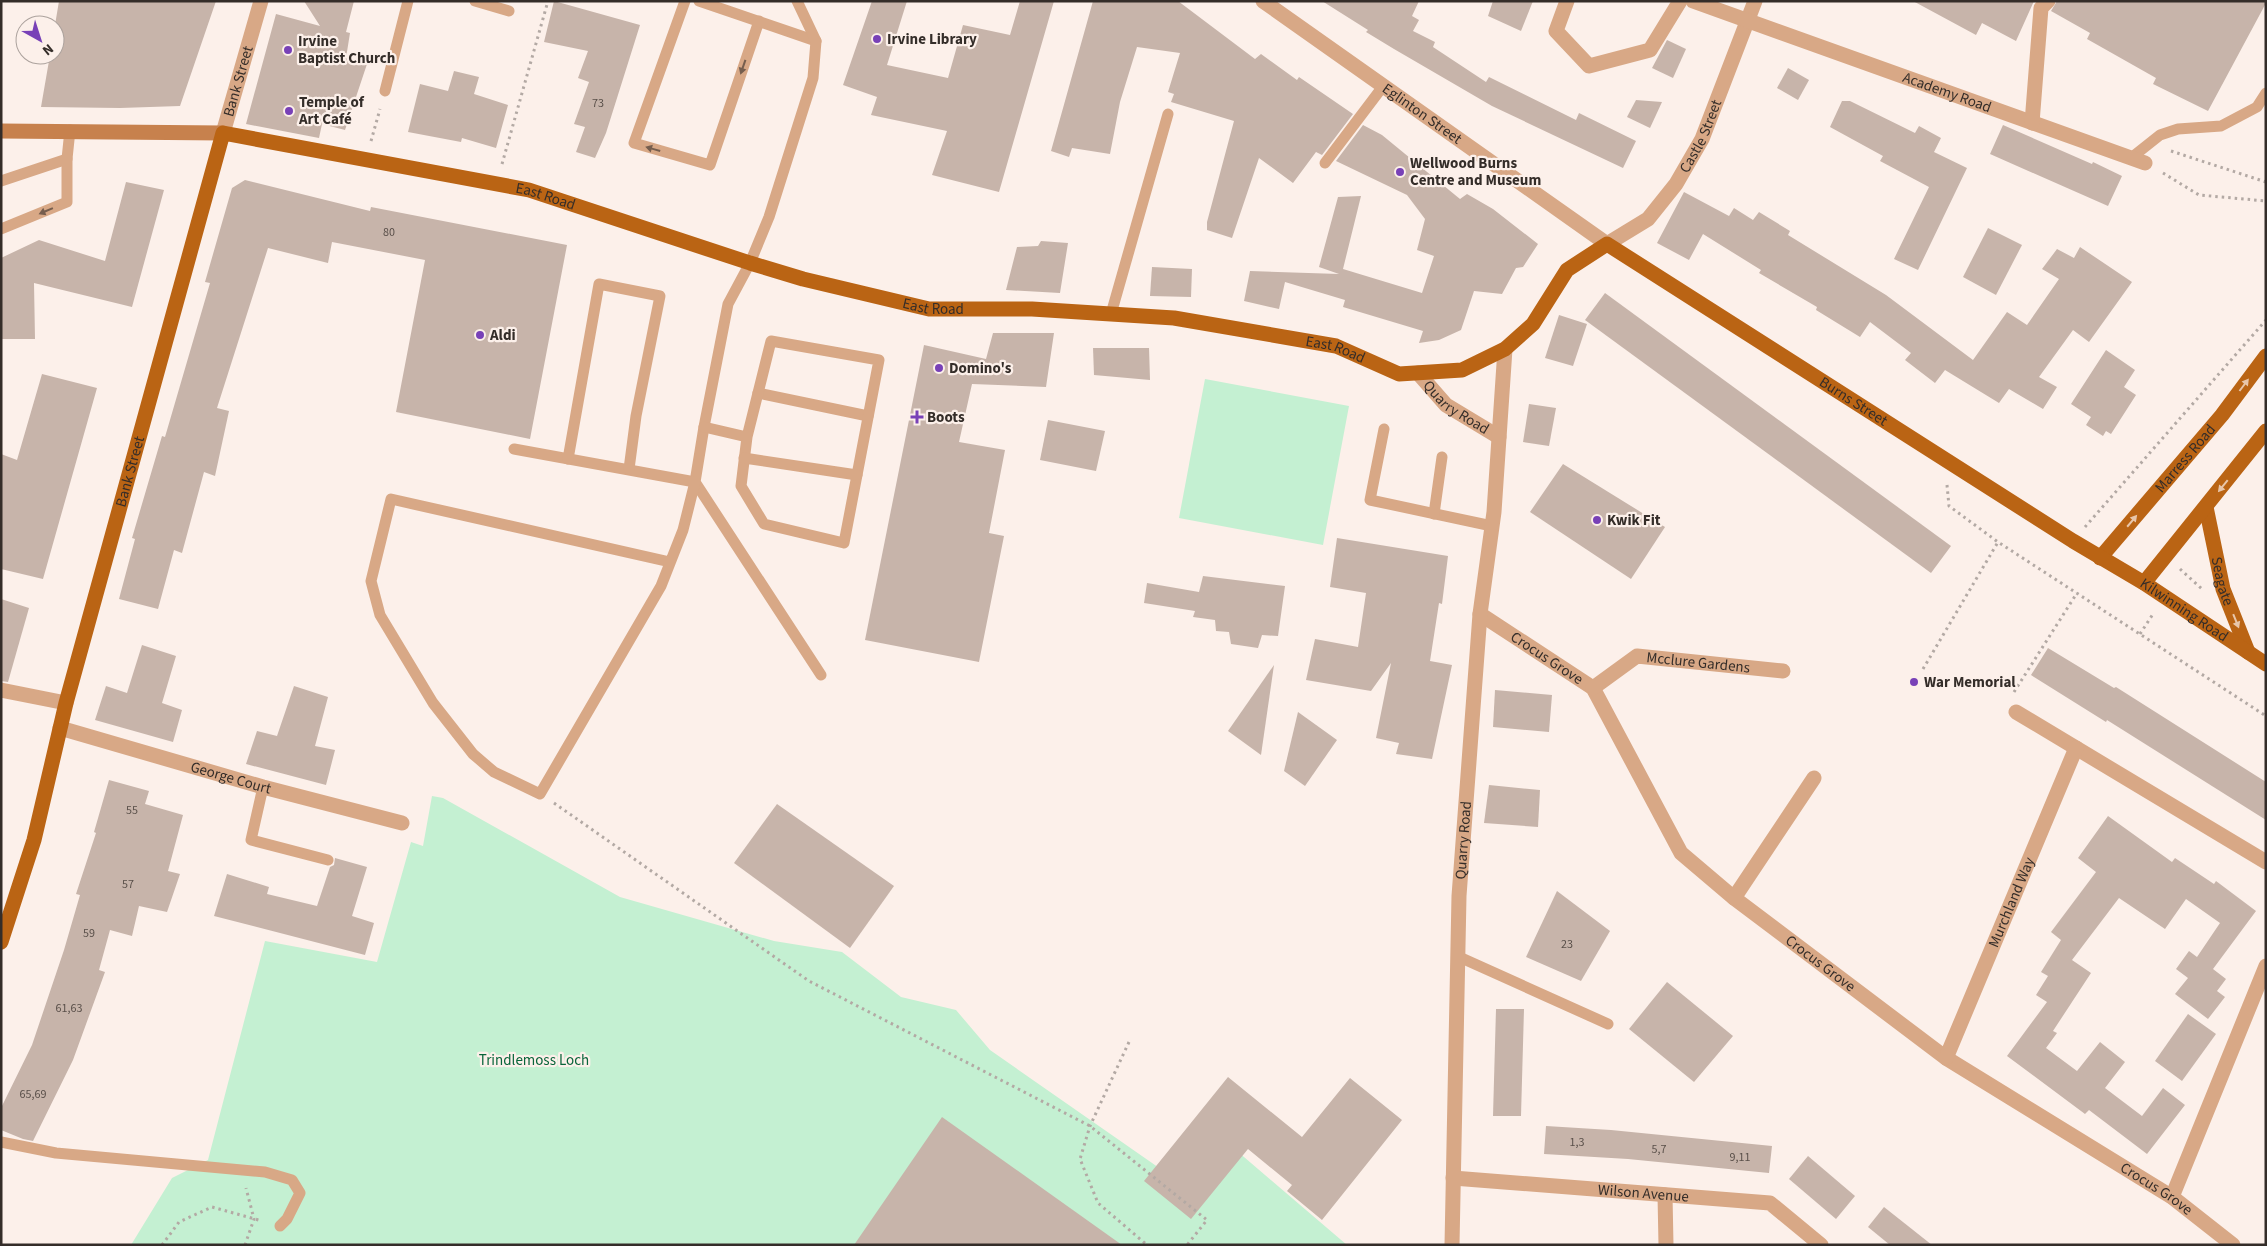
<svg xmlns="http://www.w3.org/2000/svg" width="2267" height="1246" viewBox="0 0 2267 1246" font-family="'Source Sans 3',sans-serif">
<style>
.green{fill:#c4f0d2}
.building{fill:#c7b4aa}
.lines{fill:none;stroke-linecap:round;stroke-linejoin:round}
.path{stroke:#b3a9a4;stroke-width:3;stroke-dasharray:2.5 4;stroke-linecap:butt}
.lane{stroke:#d8a886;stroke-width:11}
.street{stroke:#d8a886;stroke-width:15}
.secondary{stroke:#c7814d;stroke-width:15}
.primary{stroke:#ba6414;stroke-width:15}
.oneway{fill:#765e4e}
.oneway2{fill:#e8c6aa}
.poi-dot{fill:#7841b7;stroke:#fcf0ea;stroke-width:2}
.labels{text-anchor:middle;stroke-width:4.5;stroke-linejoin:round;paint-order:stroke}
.number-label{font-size:12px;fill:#594f49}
.poi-label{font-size:15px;font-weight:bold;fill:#342d29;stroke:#fcf0ea;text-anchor:start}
.street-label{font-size:15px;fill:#342d29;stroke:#fcf0ea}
.park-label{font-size:15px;fill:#09653a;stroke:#fcf0ea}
</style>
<rect width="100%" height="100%" fill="#fcf0ea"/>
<!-- green -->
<g class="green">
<path d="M1205,379L1349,406L1323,545L1179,518Z"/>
<path d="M432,796L443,798L620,897L774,941L842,952L901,997L956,1010L990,1050L1175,1179L1230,1145L1347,1245H131L172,1178L208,1160L265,941L377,962L411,842L423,846Z"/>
</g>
<!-- building -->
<g class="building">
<path d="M59,1H216L180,106L120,108L41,107L50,55H55V25Z"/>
<path d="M304,1H354L346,32L350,33L346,58L367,64L345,130L322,124L319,138L246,124L276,14L320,26Z"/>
<path d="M554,1L640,25L606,133L595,158L576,152L585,127L574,124L589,82L578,78L588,51L544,42Z"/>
<path d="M872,1H907L887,65L948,78L963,25L1010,35L1020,1H1054L999,192L932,175L947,131L871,115L877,97L843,85Z"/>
<path d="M1093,1H1178L1255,59L1261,54L1297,80L1299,77L1353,114L1322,155L1316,152L1293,183L1259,158L1232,238L1207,230V222L1234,121L1171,102L1174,94L1168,92L1180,53L1137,47L1120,102L1110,154L1072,148L1069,157L1051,151Z"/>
<path d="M1322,1H1419L1412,16L1419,20L1413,31L1435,42L1433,47L1486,82L1489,77L1576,120L1579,113L1636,141L1623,168L1492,106L1394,49L1366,32L1368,30Z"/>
<path d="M1493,1H1533L1521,31L1488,16Z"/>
<path d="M1913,1H2034L2016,41L1982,23L1976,35Z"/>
<path d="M2057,1H2266V3L2208,111L2153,84L2156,78L2087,39L2090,33L2051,11Z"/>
<path d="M1667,40L1686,49L1673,78L1652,68Z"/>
<path d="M1788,68L1809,80L1798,100L1777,88Z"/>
<path d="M454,71L479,77L474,94L508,105L496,148L462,138L461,142L408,132L420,84L448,91Z"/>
<path d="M1636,100L1662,102L1650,128L1627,117Z"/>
<path d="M1842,101H1850L1915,133L1919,126L1941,138L1934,152L1967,168L1918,270L1894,259L1929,187L1880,161L1883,156L1830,127Z"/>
<path d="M1363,125L1382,135L1460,199L1467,194L1493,209L1538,244L1523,267L1516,268L1502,294L1474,291L1461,330L1439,340L1419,343L1423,331L1343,307L1345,300L1285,282L1279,309L1244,301L1250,271L1339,274L1319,267L1338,197L1361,196L1343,269L1422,293L1434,256L1417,250L1425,219L1407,195L1336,161Z"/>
<path d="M2003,125L2092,164L2093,162L2122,176L2108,206L1990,154Z"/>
<path d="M245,180L370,211L371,207L567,245L530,439L396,412L425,260L332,242L328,263L268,248L217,408L229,411L215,476L204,472L182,553L174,550L158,609L119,599L135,539L132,538L162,436L165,437L210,283L205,282L232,188Z"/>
<path d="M126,182L164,190L132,307L34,283L35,339H1V258L39,240L105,261Z"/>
<path d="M1684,192L1729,216L1734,208L1753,220L1759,212L1790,231L1788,235L1886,295L1973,360L2007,312L2027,325L2059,279L2042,269L2057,249L2074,258L2080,247L2132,282L2089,342L2073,330L2039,377L2057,387L2043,409L2009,389L1999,403L1945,370L1935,383L1905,360L1911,353L1870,322L1860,337L1816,310L1817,307L1759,273L1761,270L1703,234L1689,260L1657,243Z"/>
<path d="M1988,228L2022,245L1996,295L1963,277Z"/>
<path d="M1041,241L1068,243L1060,293L1006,290L1017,247L1038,246Z"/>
<path d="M1152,267L1192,269L1191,297L1150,296Z"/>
<path d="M1605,293L1951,546L1931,573L1585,320Z"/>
<path d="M1559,315L1587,324L1573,366L1545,358Z"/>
<path d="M993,333H1054L1046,387L972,384L959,442L1005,450L989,533L1004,536L979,662L865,640L924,345L986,359Z"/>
<path d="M1093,348H1149L1150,380L1094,375Z"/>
<path d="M2106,350L2135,370L2124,387L2136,395L2111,434L2106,431L2103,436L2086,425L2091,417L2071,404Z"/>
<path d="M42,374L97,388L43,579L1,569V454L17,460Z"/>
<path d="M1529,404L1556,408L1549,446L1523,442Z"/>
<path d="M1048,420L1105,431L1096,471L1040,460Z"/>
<path d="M1563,464L1665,527L1631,579L1530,512Z"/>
<path d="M1337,538L1448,556L1442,604L1439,603L1430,661L1452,665L1432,759L1396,754L1399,743L1376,738L1391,663L1371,691L1306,680L1315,639L1358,647L1366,593L1330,587Z"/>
<path d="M1203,576L1285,586L1278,636L1262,635L1258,648L1231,644L1229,632L1216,631L1215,620L1193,617L1195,611L1144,603L1147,583L1199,592Z"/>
<path d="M1,599L29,608L8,682L1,681Z"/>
<path d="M142,645L176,656L162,703L182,710L173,742L95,720L106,686L127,693Z"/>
<path d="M2048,648L2114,688L2116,687L2266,782V820L2107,720L2106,722L2031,675Z"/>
<path d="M1274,665L1261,755L1228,731Z"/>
<path d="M294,686L328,697L315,746L335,750L326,785L246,764L257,731L277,736Z"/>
<path d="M1495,690L1552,695L1549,732L1493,727Z"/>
<path d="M1298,712L1337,740L1305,786L1284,771Z"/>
<path d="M109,780L149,791L145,804L183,815L168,871L180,874L167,912L139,906L132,936L110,930L99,970L105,972L73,1060L33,1141L23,1139L1,1130V1108L32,1045L64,950L80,895L76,894L96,833L94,832Z"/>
<path d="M1489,785L1540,790L1538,827L1484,823Z"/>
<path d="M777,804L894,886L850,948L734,863Z"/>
<path d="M2108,816L2172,862L2175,858L2214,884L2216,881L2256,911L2213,969L2226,979L2217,991L2225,997L2208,1019L2175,994L2188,978L2176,969L2189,951L2197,957L2220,923L2186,899L2165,929L2119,898L2072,960L2091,973L2053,1031L2057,1033L2046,1048L2077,1071L2100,1042L2125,1062L2105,1088L2142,1116L2163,1088L2185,1105L2147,1154L2089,1110L2085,1114L2007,1056L2047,1002L2036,995L2048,976L2041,972L2061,940L2051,932L2096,872L2078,858Z"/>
<path d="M335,858L367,867L352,916L374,923L365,955L214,916L227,874L269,887L267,894L317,906L330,867L334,865Z"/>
<path d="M1557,891L1610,931L1581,981L1526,957Z"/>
<path d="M1667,982L1733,1036L1694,1082L1629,1029Z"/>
<path d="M1496,1009H1524L1521,1116H1493Z"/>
<path d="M2188,1014L2216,1034L2182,1081L2155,1061Z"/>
<path d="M1228,1077L1302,1137L1350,1078L1402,1120L1322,1220L1287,1191L1292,1185L1248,1149L1191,1219L1144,1181Z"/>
<path d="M942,1117L1122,1245H854Z"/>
<path d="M1546,1126L1611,1130L1772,1146L1769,1173L1628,1159L1544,1154Z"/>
<path d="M1808,1156L1855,1196L1836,1219L1789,1179Z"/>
<path d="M1884,1207L1932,1245H1890L1868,1227Z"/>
</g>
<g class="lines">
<!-- path -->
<g class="path">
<path d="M371,141L380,109"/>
<path d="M2171,151L2266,182"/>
<path d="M502,164L548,1"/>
<path d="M2163,173L2199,195L2266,201"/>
<path d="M1947,485L1949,506L1998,542L2266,716"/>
<path d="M2085,527L2266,320"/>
<path d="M2180,569L2202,589"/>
<path d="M2140,634L2153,614"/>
<path d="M1923,669L1998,542"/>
<path d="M2014,692L2077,593"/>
<path d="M554,803L809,981L1090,1126L1207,1220L1187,1245"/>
<path d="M1129,1042L1090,1126L1080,1159L1098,1203L1147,1245"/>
<path d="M162,1245L179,1222L212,1207L262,1221"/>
<path d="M245,1245L254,1219L246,1188"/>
</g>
<!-- lane -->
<g class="lane">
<path d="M475,1L509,11"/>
<path d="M685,1L634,143L710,165L759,21"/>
<path d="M699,1L816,41"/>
<path d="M797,1L816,41L813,78L769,217L750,263L728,304L704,427L695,482L821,675"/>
<path d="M385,91L408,1"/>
<path d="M2131,158L2160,135L2178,129L2221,126L2257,107L2266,93"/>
<path d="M1325,163L1384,85"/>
<path d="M1,181L67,159"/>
<path d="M1,229L67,202V159L70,130"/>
<path d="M1111,314L1168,114"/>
<path d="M758,393L868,416"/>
<path d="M704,427L747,437L771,341L879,360L844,543L764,524L741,486L747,437"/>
<path d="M1384,429L1370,500L1492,526"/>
<path d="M514,449L695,482L683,530L661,586L540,794L494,772L473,754L433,703L380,615L371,581L391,499L670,562"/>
<path d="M744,458L857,475"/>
<path d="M568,459L599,284L660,296L636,416L629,469"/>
<path d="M1434,514L1442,457"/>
<path d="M263,787L251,840L328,860"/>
<path d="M1457,956L1608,1024"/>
<path d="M1,1142L56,1153L265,1172L292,1180L300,1193L287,1219L280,1226"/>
</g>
<!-- street -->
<g class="street">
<path id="s1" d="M1263,1L1607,244L1648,219L1676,184L1702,139L1755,1"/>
<path d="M1567,1L1556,31L1589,66L1650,50L1680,1"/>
<path id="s2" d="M1693,1L2145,163"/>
<path d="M2032,123L2041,8L2048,1"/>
<path id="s3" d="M223,133L261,1"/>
<path id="s4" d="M1418,373L1446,405L1499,437"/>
<path id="s5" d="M1480,614L1593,688L1681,853L1734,898L1946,1058L2172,1197L2233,1245"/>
<path id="s6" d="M1593,688L1637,656L1783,671"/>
<path d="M1,690L66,703"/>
<path d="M2016,712L2266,862"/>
<path id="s7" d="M60,728L263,787L402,823"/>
<path d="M1734,898L1814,778"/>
<path id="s8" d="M1946,1058L2076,748"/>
<path id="s9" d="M1453,1178L1770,1203L1821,1245"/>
<path d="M1665,1195L1666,1245"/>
<path d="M2172,1197L2266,966"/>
<path id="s10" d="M1452,1245L1459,896L1480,614L1494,512L1505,349"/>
</g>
<!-- secondary -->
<path class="secondary" d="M1,131L223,133"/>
<!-- primary -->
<g class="primary">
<path id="s11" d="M2206,507L2223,589L2248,652"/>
<path id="s12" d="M2100,558L2222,415L2266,356"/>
<path d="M2144,583L2266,431"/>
<path id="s13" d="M1,942L34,840L66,703L223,133L529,190L750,263L803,279L929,309H1032L1174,318L1336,346L1399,374L1462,370L1505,349L1533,324L1567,270L1607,244L2073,541L2144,583L2266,664"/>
</g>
</g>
<!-- one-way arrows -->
<defs><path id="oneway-solid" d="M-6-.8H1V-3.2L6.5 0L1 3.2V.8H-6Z" transform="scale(1.25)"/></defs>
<g class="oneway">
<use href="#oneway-solid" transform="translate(743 67) rotate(109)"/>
<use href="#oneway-solid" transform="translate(653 149) rotate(-164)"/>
<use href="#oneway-solid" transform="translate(46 211) rotate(157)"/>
</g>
<g class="oneway2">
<use href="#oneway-solid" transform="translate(2244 385) rotate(-53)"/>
<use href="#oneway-solid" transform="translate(2223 486) rotate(129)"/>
<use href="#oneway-solid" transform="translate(2132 521) rotate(-50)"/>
<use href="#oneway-solid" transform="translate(2236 621) rotate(68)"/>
</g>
<!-- markers -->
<g class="poi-dot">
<circle cx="877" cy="39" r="5"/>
<circle cx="288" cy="50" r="5"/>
<circle cx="289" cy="111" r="5"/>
<circle cx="1400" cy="172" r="5"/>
<circle cx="480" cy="335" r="5"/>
<circle cx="939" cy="368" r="5"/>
<path d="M914.5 409.5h5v5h5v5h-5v5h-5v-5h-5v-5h5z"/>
<circle cx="1597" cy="520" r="5"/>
<circle cx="1914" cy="682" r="5"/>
</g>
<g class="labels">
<!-- number labels -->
<g class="number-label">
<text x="598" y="107">73</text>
<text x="389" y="236">80</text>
<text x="132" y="814">55</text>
<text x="128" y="888">57</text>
<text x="89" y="937">59</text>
<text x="1567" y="948">23</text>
<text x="69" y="1012">61,63</text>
<text x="33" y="1098">65,69</text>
<text x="1577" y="1146">1,3</text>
<text x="1659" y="1153">5,7</text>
<text x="1740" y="1161">9,11</text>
</g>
<!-- poi labels -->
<g class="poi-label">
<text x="887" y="44">Irvine Library</text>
<text x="298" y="46">Irvine<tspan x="298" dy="17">Baptist Church</tspan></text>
<text x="299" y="107">Temple of<tspan x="299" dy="17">Art Café</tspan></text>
<text x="1410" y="168">Wellwood Burns<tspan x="1410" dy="17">Centre and Museum</tspan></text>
<text x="490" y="340">Aldi</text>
<text x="949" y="373">Domino's</text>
<text x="927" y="422">Boots</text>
<text x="1607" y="525">Kwik Fit</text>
<text x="1924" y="687">War Memorial</text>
</g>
<!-- street labels -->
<g class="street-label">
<text dy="5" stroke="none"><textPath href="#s3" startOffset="54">Bank Street</textPath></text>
<text dy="5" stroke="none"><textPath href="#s2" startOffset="270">Academy Road</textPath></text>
<text dy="5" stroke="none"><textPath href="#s1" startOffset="195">Eglinton Street</textPath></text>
<text dy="5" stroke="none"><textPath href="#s1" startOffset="568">Castle Street</textPath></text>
<text dy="5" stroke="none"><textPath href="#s13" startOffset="1168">East Road</textPath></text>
<text dy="5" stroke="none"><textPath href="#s13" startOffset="1572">East Road</textPath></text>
<text dy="5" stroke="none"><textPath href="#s13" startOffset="1978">East Road</textPath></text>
<text dy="5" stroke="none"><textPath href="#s13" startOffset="2599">Burns Street</textPath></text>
<text dy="5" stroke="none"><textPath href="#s4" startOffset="52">Quarry Road</textPath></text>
<text dy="5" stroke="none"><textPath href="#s12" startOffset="131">Marress Road</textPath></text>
<text dy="5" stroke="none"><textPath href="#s13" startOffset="488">Bank Street</textPath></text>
<text dy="5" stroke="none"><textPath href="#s11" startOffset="76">Seagate</textPath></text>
<text dy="5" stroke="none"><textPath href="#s13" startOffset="2990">Kilwinning Road</textPath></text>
<text dy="5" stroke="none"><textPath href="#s5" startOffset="80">Crocus Grove</textPath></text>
<text dy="5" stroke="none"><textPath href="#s6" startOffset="116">Mcclure Gardens</textPath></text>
<text dy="5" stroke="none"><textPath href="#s7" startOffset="178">George Court</textPath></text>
<text dy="5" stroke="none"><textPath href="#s10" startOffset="405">Quarry Road</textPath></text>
<text dy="5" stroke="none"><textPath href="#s8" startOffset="169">Murchland Way</textPath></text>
<text dy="5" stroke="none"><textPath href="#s5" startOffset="500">Crocus Grove</textPath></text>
<text dy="5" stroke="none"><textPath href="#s5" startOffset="905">Crocus Grove</textPath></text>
<text dy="5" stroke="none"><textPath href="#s9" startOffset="191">Wilson Avenue</textPath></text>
</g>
<!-- park labels -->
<g class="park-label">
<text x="534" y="1065">Trindlemoss Loch</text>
</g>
</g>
<!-- border -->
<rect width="2267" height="1246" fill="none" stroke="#342d29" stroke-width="5"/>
<!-- north arrow -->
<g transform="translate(40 40) rotate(141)"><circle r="24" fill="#fcf0ea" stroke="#aca29d"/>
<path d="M0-4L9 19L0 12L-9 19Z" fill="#7841b7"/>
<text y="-8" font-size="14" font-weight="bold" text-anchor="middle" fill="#342d29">N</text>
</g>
</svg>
